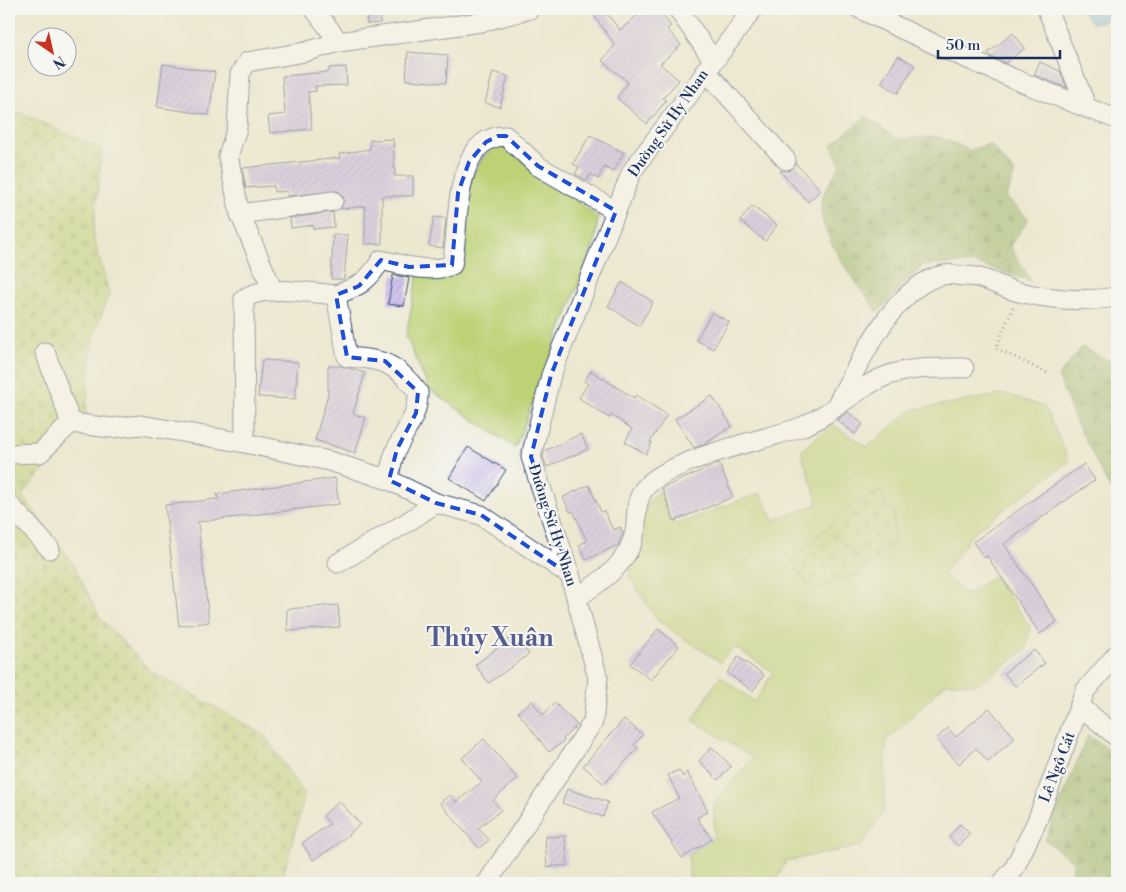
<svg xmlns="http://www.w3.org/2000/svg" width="1126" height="892" viewBox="0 0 1126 892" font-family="'Libre Bodoni',serif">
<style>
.green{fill:#bdd174;stroke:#6c8069}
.forest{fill:url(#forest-firs);stroke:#587162}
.cemetery{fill:url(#cemetery-stones);stroke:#6c8069}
.water{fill:#5ca8d5;stroke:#3c6c9a}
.building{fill:url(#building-hatch)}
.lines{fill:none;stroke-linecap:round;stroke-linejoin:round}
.minor-casing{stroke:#3a4b6f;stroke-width:21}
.path{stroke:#3a4b6f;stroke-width:3;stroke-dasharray:1 4;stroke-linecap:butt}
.minor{stroke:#fff;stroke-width:19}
.marked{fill:none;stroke:#1d4ed8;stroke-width:4;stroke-dasharray:10 6;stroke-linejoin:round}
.labels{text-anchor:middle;stroke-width:4;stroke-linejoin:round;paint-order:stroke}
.street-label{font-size:15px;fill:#1b2f5e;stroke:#f6f6f2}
.town-label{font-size:25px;font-weight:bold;fill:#565d90;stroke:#f6f6f2}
</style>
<defs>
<pattern id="forest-firs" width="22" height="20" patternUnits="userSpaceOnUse" patternTransform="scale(1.25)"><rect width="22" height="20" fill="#96b366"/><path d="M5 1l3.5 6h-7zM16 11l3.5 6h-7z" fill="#7a9257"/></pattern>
<pattern id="cemetery-stones" width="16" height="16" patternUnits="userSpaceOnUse" patternTransform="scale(1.25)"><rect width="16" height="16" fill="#bdd174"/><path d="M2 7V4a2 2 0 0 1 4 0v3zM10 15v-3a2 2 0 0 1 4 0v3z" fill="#a2b467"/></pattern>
<pattern id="building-hatch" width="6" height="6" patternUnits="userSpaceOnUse" patternTransform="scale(1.25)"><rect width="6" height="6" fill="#c3b2ed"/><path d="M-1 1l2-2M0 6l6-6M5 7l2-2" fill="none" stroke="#9e91c3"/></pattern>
</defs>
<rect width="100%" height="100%" fill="#f6f6f2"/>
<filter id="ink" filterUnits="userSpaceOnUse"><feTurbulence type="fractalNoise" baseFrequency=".02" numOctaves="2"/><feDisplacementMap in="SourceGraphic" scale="10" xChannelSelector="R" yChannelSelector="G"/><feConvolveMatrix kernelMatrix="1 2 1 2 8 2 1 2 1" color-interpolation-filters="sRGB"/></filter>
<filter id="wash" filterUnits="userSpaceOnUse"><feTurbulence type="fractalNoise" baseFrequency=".0096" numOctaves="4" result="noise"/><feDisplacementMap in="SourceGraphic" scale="20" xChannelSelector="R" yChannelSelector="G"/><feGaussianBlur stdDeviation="1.12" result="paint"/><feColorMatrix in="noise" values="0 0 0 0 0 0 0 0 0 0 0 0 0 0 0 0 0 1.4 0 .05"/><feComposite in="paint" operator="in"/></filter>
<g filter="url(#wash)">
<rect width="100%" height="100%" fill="#ece8d0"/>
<!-- green -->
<g class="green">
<path d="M500,144L598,217L594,245L515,448L429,389L406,336L418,273L458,271C475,234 455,196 482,159C486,153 495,148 500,144Z"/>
<path d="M1005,394L1045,407L1069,461L974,532L943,574L967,595L994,576L1030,626L1026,650L978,684L946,683L886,741L884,811L861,846L786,861L775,883H690L688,856L714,837V803L753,758L693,720L720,676L755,702L773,672L735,647L720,662L658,621L629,576L646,506L659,489L674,525L760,493L774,520L818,504L801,451L832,424L867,447L912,410Z"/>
</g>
<!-- forest -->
<g class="forest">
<path d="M866,116L897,139L939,137L970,150L990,144L1015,173L1006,197L1029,219L1010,246L1031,281L973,263L923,265L878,312C860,288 813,230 822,200C825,188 834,176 840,165L832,145Z"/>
<path d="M1082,347L1117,365V484L1110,489L1076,422L1058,376Z"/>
<path d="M1088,735L1117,755V883H1072L1073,861L1045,840Z"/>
</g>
<!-- cemetery -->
<g class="cemetery">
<path d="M9,108L102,149L93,236L109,293L92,341L86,413L55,457L22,495L73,564L100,618L151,671L264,735L305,795L282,879L278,883H9Z"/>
<path d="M880,491L894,512V541L863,572L812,591L791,561L855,503Z"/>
</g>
<!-- water -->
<path class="water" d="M1081,9H1117V17L1093,24Z"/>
<g id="blocks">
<!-- building -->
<g class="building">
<path d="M366,9H380V23L367,24Z"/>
<path d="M603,9L620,30L645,9H657L671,26L667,29L681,45L660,64L679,80L663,98L666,101L647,124L617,98L628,82L602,61L615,45L594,16Z"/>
<path d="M1013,33L1025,48L1006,63L991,57L988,53Z"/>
<path d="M408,52L448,55L446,83L406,80Z"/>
<path d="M898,56L915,65L898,93L881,83Z"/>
<path d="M1040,62L1060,71L1067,88L1034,75Z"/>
<path d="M163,64L215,72L209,115L157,107Z"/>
<path d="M346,67L347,85L315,86L316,91L308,92L312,129L270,133L268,116L285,114L282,76L329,72V68Z"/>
<path d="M493,72L508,76L500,107L485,103Z"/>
<path d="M590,135L624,153L613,172L604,167L598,179L591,174L587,181L575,174L579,167L573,164Z"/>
<path d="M393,139L395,176H413V196H382V244H365V206L341,209L344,199L338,191L287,196V191L274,192V186L246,188L242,168L340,158L339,154L370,149V140Z"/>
<path d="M796,164L821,190L808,202L780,171H789Z"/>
<path d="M752,206L777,225L765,241L740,221Z"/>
<path d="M333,212L334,227L313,229V225L291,228L290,218Z"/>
<path d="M434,217L446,218L443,248L429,246Z"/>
<path d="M333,235H348L344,279H331Z"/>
<path d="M393,275L409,278L404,306L388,304Z"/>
<path d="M622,282L653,302L639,326L608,306Z"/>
<path d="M712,312L729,322L713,349L696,340Z"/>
<path d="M262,360L298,362L295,399L258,397Z"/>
<path d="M328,366H341L365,373L353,414L366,418L355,453L315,440L328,394Z"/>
<path d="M591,371L634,398L636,395L667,415L650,442L652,443L646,454L625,442L632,429L611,415L609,418L579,398L588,384L584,381Z"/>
<path d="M712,396L732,426L705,444L694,448L675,419Z"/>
<path d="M848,412L863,424L855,434L837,420Z"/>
<path d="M581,434L588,449L547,467L543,457L544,451Z"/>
<path d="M468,447L506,470L486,501L449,478Z"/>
<path d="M719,463L733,497L674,521L662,488Z"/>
<path d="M1084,464L1095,480L1004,544L1057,622L1040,634L987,556L984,558L973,542Z"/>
<path d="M335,478L339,504L198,522L209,622L179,626L165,505L218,499L217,494Z"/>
<path d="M589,485L601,512L604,511L613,530L620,527L623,533L618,545L586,560L579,545L587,541L573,511L570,512L563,497Z"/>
<path d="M338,605L340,627L288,631L287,609Z"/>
<path d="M658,629L679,646L651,680L630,664Z"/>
<path d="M514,635L529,654L489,683L475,665Z"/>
<path d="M1034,650L1045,663L1015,686L1004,673Z"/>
<path d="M738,657L764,675L753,691L727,673Z"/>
<path d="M532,701L543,715L555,703L577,725L563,739L564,741L549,752L518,712Z"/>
<path d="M989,708L1015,738L988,762L976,748L959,764L936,739L948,728L956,737Z"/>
<path d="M624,719L643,735L634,745L638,748L604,784L583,766Z"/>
<path d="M484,739L518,779L493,800L501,810L478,828L489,840L479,848L440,803L450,795L456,802L482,782L462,758Z"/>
<path d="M712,747L731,766L718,780L699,761Z"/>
<path d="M679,770L683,777L687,772L708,811L697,818L712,839L682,858L652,812L679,798L668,775Z"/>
<path d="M567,789L608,802L603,817L562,803Z"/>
<path d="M339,801L360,824L338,844L313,860L302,843L330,824L323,816Z"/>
<path d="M960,824L970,834L958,846L949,837Z"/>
<path d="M565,836L568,865L547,867L545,837Z"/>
</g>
</g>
</g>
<g filter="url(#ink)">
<use href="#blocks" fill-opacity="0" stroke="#3a4b6f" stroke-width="1"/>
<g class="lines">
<!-- minor casing -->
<g class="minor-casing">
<g id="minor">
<path d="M314,9L339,42"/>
<path d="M678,9L713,60"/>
<path d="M860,9C944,50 1029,87 1117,119"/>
<path d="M1047,9L1087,108"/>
<path d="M705,70L786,160"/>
<path d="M240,214L333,201"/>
<path d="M273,291L240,214L228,156L237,128L240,74L247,62L305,52L339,42L481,22L530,9"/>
<path d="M336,295C312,293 262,284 244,299L245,443L329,461L389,480L436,503L481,515L570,575"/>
<path d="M45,352L71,423L111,428L141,425L245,443"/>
<path d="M837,404C859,364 894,285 943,275C948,274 956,275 962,276C968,276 975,276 980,278C993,282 1006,289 1019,292C1052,300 1085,302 1117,297"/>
<path d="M9,454L40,453L71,423"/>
<path d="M389,480C390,469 392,460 396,450C405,430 419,414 418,392C396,363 383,359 347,357L336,295C359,286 368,282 381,260C403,265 430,274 452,265C460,230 451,135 506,136L538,166L616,211"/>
<path d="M9,504L50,549"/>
<path d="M338,563L406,523L436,503"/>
<path d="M577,598C602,580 628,565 635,532C638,517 634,503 644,489C669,458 763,441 801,427C834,414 859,384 892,374C916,367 939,368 964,368"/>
<path d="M1080,706L1117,737"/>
<path d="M487,883L593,722L598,678L570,575L531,457L551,375L632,171L753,9"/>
<path d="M1002,883L1014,869L1037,821L1085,691L1117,654"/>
</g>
</g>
<!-- path -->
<path class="path" d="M1013,307L996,348L1049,374"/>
<!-- minor -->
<use href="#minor" class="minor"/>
</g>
</g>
<!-- marked area -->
<path d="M0 0H1126V892H0ZM498,136H506L538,166L616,211L551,375L531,457L570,575L481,515L436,503L389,480L397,449L416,413L418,392L385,361L347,357L336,295L359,286L381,260L409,267L452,265L458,193L469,162L486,142Z" fill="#ece8d0" fill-opacity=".55" fill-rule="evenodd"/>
<path class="marked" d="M498,136H506L538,166L616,211L551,375L531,457L570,575L481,515L436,503L389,480L397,449L416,413L418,392L385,361L347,357L336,295L359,286L381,260L409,267L452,265L458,193L469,162L486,142Z"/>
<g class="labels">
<!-- street labels -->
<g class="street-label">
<text transform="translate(668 123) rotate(-55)" y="5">Đường Sử Hy Nhan</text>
<text transform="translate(553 525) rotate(72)" y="5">Đường Sử Hy Nhan</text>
<text transform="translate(1057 767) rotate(-69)" y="5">Lê Ngô Cát</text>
</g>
<!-- town labels -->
<g class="town-label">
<text x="490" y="646">Thủy Xuân</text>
</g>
</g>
<!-- margin -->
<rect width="1126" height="892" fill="none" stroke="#f6f6f2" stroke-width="30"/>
<!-- north arrow -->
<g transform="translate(52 52) rotate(146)"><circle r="24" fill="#f6f6f2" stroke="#9ea6b7"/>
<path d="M0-4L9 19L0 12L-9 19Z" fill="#c8321e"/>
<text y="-8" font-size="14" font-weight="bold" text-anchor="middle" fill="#1b2f5e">N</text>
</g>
<!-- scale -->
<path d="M938 50v8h122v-8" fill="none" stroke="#1b2f5e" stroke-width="2.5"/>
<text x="946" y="50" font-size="15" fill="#1b2f5e" stroke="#f6f6f2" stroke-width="4" paint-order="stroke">50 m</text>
</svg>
